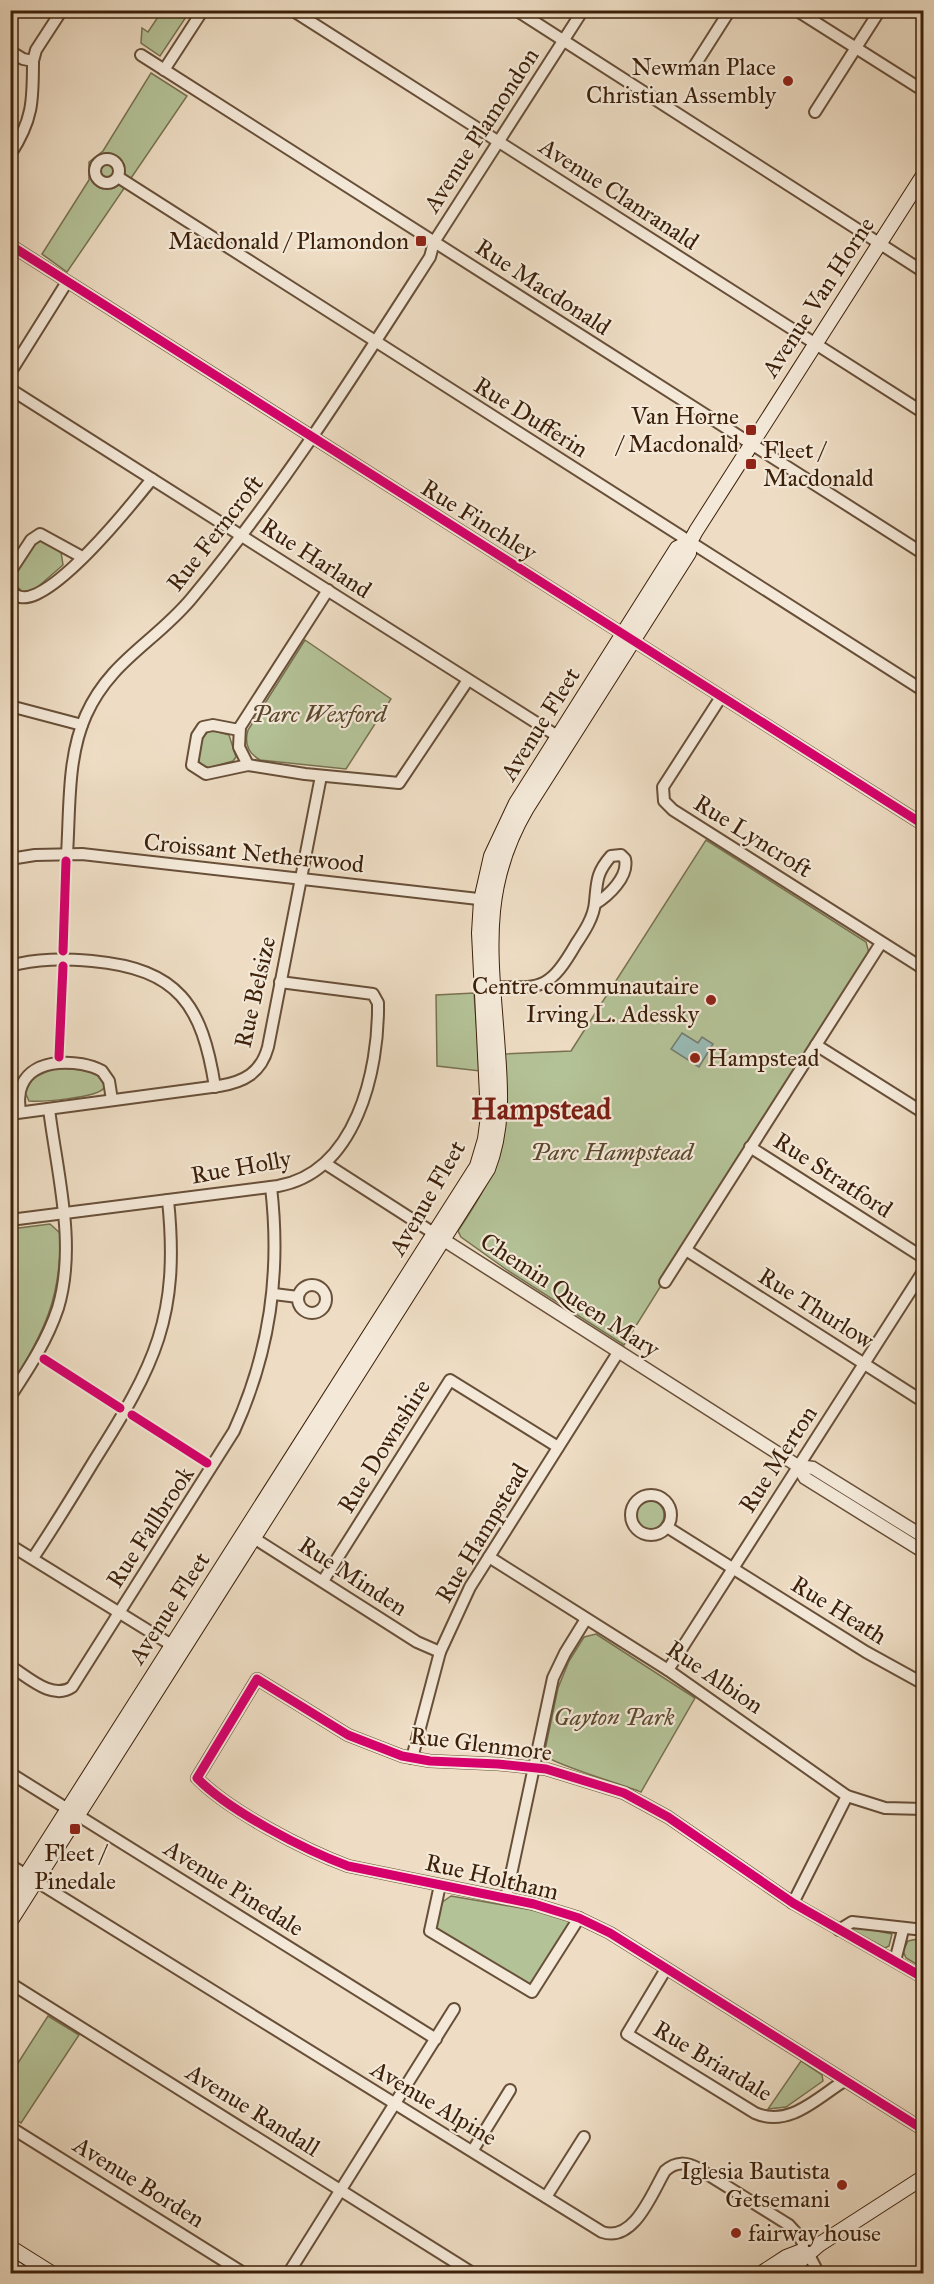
<svg xmlns="http://www.w3.org/2000/svg" width="934" height="2284" viewBox="0 0 934 2284" font-family="'IM FELL Great Primer',serif">
<style>
.green{fill:#b4c297;stroke:#787150;stroke-width:1.5}
.water{fill:#99bbb6;stroke:#747d71;stroke-width:1.5}
.lines{fill:none;stroke-linecap:round;stroke-linejoin:round}
.minor-casing{stroke:#684f38;stroke-width:14}
.tertiary-casing{stroke:#684f38;stroke-width:15}
.secondary-casing{stroke:#3c2009;stroke-width:16}
.minor{stroke:#f4e9d9;stroke-width:10}
.tertiary{stroke:#f4e9d9;stroke-width:12}
.secondary{stroke:#f4e9d9;stroke-width:14}
.quiet{stroke:#8e44ad;stroke-width:8;stroke-dasharray:15 8;stroke-linecap:butt}
.cycleway-casing{stroke:#f4e9d9;stroke-width:13}
.cycleway{stroke:#d6006c;stroke-width:9}
.poi-dot{fill:#8f2418;stroke:#f4e9d9;stroke-width:2}
.labels{text-anchor:middle;stroke-width:4.5;stroke-linejoin:round;paint-order:stroke}
.poi-label{font-size:24px;fill:#3c2009;stroke:#f4e9d9;text-anchor:end}
.street-label{font-size:24px;fill:#3c2009;stroke:#f4e9d9}
.park-label{font-size:24px;font-style:italic;fill:#5a482c;stroke:#f4e9d9}
.district-label{font-size:30px;font-weight:bold;fill:#7a1f14;stroke:#f4e9d9}
</style>
<rect width="100%" height="100%" fill="#eeddc4"/>
<filter id="stains"><feTurbulence type="fractalNoise" baseFrequency=".00333" numOctaves="4"/><feColorMatrix values="0 0 0 0 .2 0 0 0 0 .09 0 0 0 0 .02 0 0 0 .5 -.17"/></filter>
<radialGradient id="worn" r=".72"><stop offset=".6" stop-color="#630" stop-opacity="0"/><stop offset="1" stop-color="#630" stop-opacity=".3"/></radialGradient>
<!-- green -->
<g class="green">
<path d="M162,11H190L160,56L141,43L142,28L148,32Z"/>
<path d="M151,73L187,96L67,272L42,254L89,180V162L103,151Z"/>
<path d="M41,540L61,552L63,565L33,591L23,592L15,585C13,571 29,546 41,540Z"/>
<path d="M305,640L391,699L346,769L260,760C248,753 244,743 248,730Z"/>
<path d="M211,730L229,735L236,757L233,761L205,769L197,759L203,736Z"/>
<path d="M706,840L866,942L869,953L661,1279L664,1281L624,1345L507,1270L461,1237L458,1231C506,1159 508,1140 504,1054L571,1051Z"/>
<path d="M474,993L480,1071L437,1066L436,995Z"/>
<path d="M54,1068C70,1069 105,1067 104,1088C97,1098 41,1102 29,1101L25,1092L33,1078Z"/>
<path d="M50,1224L60,1233C62,1296 44,1333 11,1386V1229Z"/>
<circle cx="649" cy="1515" r="15"/>
<path d="M596,1634L695,1698L641,1792C624,1785 552,1764 544,1755L558,1688L569,1661L584,1637Z"/>
<path d="M451,1896L579,1918L532,1992L430,1931L441,1903Z"/>
<path d="M853,1926L892,1934L889,1946L885,1948L851,1930Z"/>
<path d="M923,1938V1968L906,1958L903,1951L908,1941Z"/>
<path d="M48,2016L79,2035L21,2123L11,2117V2074Z"/>
<path d="M801,2061L822,2075L823,2081L786,2107L768,2109Z"/>
</g>
<!-- water -->
<path class="water" d="M682,1033L698,1043L702,1037L713,1044L699,1067L671,1049Z"/>
<g class="lines">
<!-- minor casing -->
<g class="minor-casing">
<g id="minor">
<path d="M292,10L924,413"/>
<path d="M516,10L924,272"/>
<path d="M796,10L924,91"/>
<path d="M10,51L23,59L33,61C33,101 33,120 10,155"/>
<path d="M141,55L924,554"/>
<path d="M33,61L36,50L62,10"/>
<path d="M695,65L730,10"/>
<path d="M164,70L203,10"/>
<path d="M815,112L880,10"/>
<circle cx="107" cy="171" r="12"/>
<path d="M118,177L924,691"/>
<path d="M10,245L924,825"/>
<path d="M10,373L67,282"/>
<path d="M10,389L562,739"/>
<path d="M10,572L31,540L40,534L82,557"/>
<path d="M10,588C31,634 138,496 152,479"/>
<path d="M328,590L240,727L239,747L248,765L305,774L399,783L468,680"/>
<path d="M721,697L663,787L664,801L673,810L924,969"/>
<path d="M10,706L82,725"/>
<path d="M239,730L213,725L203,727L197,736L192,765L206,774L248,765"/>
<path d="M67,854C70,809 67,757 86,715C110,661 155,642 191,599C281,491 354,375 430,257L434,242L583,10"/>
<path d="M10,859L35,855L82,854L487,900"/>
<path d="M10,966C37,958 64,959 92,961C179,969 202,1005 215,1087"/>
<path d="M485,987C540,987 547,994 576,944C584,932 594,917 595,902C597,882 596,873 611,856L621,855L625,859C629,877 608,896 595,904"/>
<path d="M816,1045L924,1113"/>
<path d="M20,1112C19,1103 18,1094 22,1085C34,1057 80,1059 102,1071L109,1081L112,1100"/>
<path d="M10,1114L219,1086C244,1082 261,1073 268,1047L321,776"/>
<path d="M750,1147L924,1258"/>
<path d="M326,1164L435,1234"/>
<path d="M10,1220L278,1186C356,1172 379,1071 378,1003L373,994L280,982"/>
<path d="M686,1250L924,1402"/>
<path d="M665,1282L881,943"/>
<circle cx="312" cy="1299" r="14"/>
<path d="M274,1294L298,1297"/>
<path d="M10,1397C29,1368 47,1341 58,1308C77,1245 57,1173 49,1109"/>
<circle cx="651" cy="1515" r="20"/>
<path d="M667,1527L866,1652L924,1684"/>
<path d="M249,1535L417,1642L440,1652"/>
<path d="M10,1545L178,1649"/>
<path d="M489,1557L668,1670L847,1796L885,1808L924,1809"/>
<path d="M33,1558C54,1527 74,1494 94,1461C155,1365 180,1317 168,1200"/>
<path d="M323,1581L450,1380L558,1447"/>
<path d="M10,1666C27,1676 52,1701 72,1687L234,1431C270,1352 281,1273 271,1187"/>
<path d="M668,1670L924,1270"/>
<path d="M412,1758L440,1652L470,1587L619,1351"/>
<path d="M10,1773L436,2039"/>
<path d="M10,1865L602,2232C634,2243 652,2193 665,2171C676,2161 686,2162 699,2169L789,2225L799,2236L819,2274"/>
<path d="M440,1885L430,1931L532,1992L579,1918"/>
<path d="M506,1898L553,1678L565,1653L586,1619"/>
<path d="M793,1903L847,1796"/>
<path d="M839,1930L852,1922L924,1930"/>
<path d="M895,1961L903,1930"/>
<path d="M666,1969L627,2034L755,2113C789,2128 817,2098 844,2081"/>
<path d="M924,1978L793,1903L668,1817L624,1793L546,1769L498,1764L430,1761L402,1756L348,1735L257,1679L197,1778C229,1811 305,1850 348,1866L534,1904L579,1918L610,1933L924,2130"/>
<path d="M10,1983L474,2274"/>
<path d="M10,2127L245,2274"/>
<path d="M473,2150L510,2090"/>
<path d="M546,2197L584,2137"/>
<path d="M288,2274L454,2009"/>
</g>
</g>
<!-- tertiary casing -->
<g class="tertiary-casing">
<g id="tertiary">
<path d="M436,1235L787,1459L798,1466L805,1478L924,1552"/>
<path d="M798,1466L813,1468L924,1537"/>
</g>
</g>
<!-- secondary casing -->
<g class="secondary-casing">
<g id="secondary">
<path d="M10,1900L477,1166L485,1139L488,1116L479,933L481,900L491,856L516,803L677,548L690,542"/>
<path d="M10,1922L488,1169C503,1130 501,1092 498,1052C492,960 478,891 527,808L689,553L690,542L696,531L924,174"/>
<path d="M10,2247L53,2274"/>
<path d="M10,2265L24,2274"/>
<path d="M760,2274L786,2257L812,2247"/>
<path d="M785,2274L820,2244L924,2177"/>
</g>
</g>
<!-- minor -->
<use href="#minor" class="minor"/>
<!-- tertiary -->
<use href="#tertiary" class="tertiary"/>
<!-- secondary -->
<use href="#secondary" class="secondary"/>
<!-- quiet -->
<path class="quiet" d="M10,594L12,592"/>
<!-- cycleway casing -->
<g class="cycleway-casing">
<g id="cycleway">
<path d="M10,245L924,825"/>
<path d="M63,951L66,861"/>
<path d="M59,1057L63,966"/>
<path d="M44,1359L120,1408"/>
<path d="M132,1415L207,1463"/>
<path d="M924,1978L793,1903L668,1817L624,1793L546,1769L498,1764L430,1761L402,1756L348,1735L257,1679L197,1778C229,1811 305,1850 348,1866L534,1904L579,1918L610,1933L924,2130"/>
</g>
</g>
<!-- cycleway -->
<use href="#cycleway" class="cycleway"/>
</g>
<!-- markers -->
<g class="poi-dot">
<circle cx="788" cy="81" r="6"/>
<rect x="415" y="235" width="12" height="12" rx="3"/>
<rect x="745" y="424" width="12" height="12" rx="3"/>
<rect x="745" y="458" width="12" height="12" rx="3"/>
<circle cx="711" cy="1000" r="6"/>
<circle cx="695" cy="1058" r="6"/>
<rect x="69" y="1823" width="12" height="12" rx="3"/>
<circle cx="842" cy="2185" r="6"/>
<circle cx="736" cy="2233" r="6"/>
</g>
<g class="labels">
<!-- poi labels -->
<g class="poi-label">
<text x="776" y="75">Newman Place<tspan x="776" dy="28">Christian Assembly</tspan></text>
<text x="409" y="249">Macdonald / Plamondon</text>
<text x="739" y="424">Van Horne<tspan x="739" dy="28">/ Macdonald</tspan></text>
<text x="763" y="458" text-anchor="start">Fleet /<tspan x="763" dy="28">Macdonald</tspan></text>
<text x="699" y="994">Centre communautaire<tspan x="699" dy="28">Irving L. Adessky</tspan></text>
<text x="707" y="1066" text-anchor="start">Hampstead</text>
<text x="75" y="1861" text-anchor="middle">Fleet /<tspan x="75" dy="28">Pinedale</tspan></text>
<text x="830" y="2179">Iglesia Bautista<tspan x="830" dy="28">Getsemani</tspan></text>
<text x="748" y="2241" text-anchor="start">fairway house</text>
</g>
<!-- street labels -->
<g class="street-label">
<text transform="translate(481 130) rotate(-57)" y="8">Avenue Plamondon</text>
<text transform="translate(619 194) rotate(33)" y="8">Avenue Clanranald</text>
<text transform="translate(543 287) rotate(33)" y="8">Rue Macdonald</text>
<text transform="translate(818 297) rotate(-57)" y="8">Avenue Van Horne</text>
<text transform="translate(531 417) rotate(32)" y="8">Rue Dufferin</text>
<text transform="translate(479 520) rotate(32)" y="8">Rue Finchley</text>
<text transform="translate(215 533) rotate(-52)" y="8">Rue Ferncroft</text>
<text transform="translate(316 558) rotate(33)" y="8">Rue Harland</text>
<text transform="translate(540 724) rotate(-58)" y="8">Avenue Fleet</text>
<text transform="translate(753 836) rotate(32)" y="8">Rue Lyncroft</text>
<text transform="translate(254 853) rotate(6)" y="8">Croissant Netherwood</text>
<text transform="translate(255 992) rotate(-77)" y="8">Rue Belsize</text>
<text transform="translate(241 1167) rotate(-10)" y="8">Rue Holly</text>
<text transform="translate(833 1175) rotate(33)" y="8">Rue Stratford</text>
<text transform="translate(427 1198) rotate(-60)" y="8">Avenue Fleet</text>
<text transform="translate(570 1295) rotate(33)" y="8">Chemin Queen Mary</text>
<text transform="translate(816 1308) rotate(32)" y="8">Rue Thurlow</text>
<text transform="translate(384 1446) rotate(-58)" y="8">Rue Downshire</text>
<text transform="translate(778 1459) rotate(-57)" y="8">Rue Merton</text>
<text transform="translate(150 1527) rotate(-57)" y="8">Rue Fallbrook</text>
<text transform="translate(482 1533) rotate(-59)" y="8">Rue Hampstead</text>
<text transform="translate(353 1576) rotate(33)" y="8">Rue Minden</text>
<text transform="translate(169 1608) rotate(-57)" y="8">Avenue Fleet</text>
<text transform="translate(839 1610) rotate(32)" y="8">Rue Heath</text>
<text transform="translate(715 1677) rotate(34)" y="8">Rue Albion</text>
<text transform="translate(481 1744) rotate(7)" y="8">Rue Glenmore</text>
<text transform="translate(492 1877) rotate(13)" y="8">Rue Holtham</text>
<text transform="translate(234 1888) rotate(32)" y="8">Avenue Pinedale</text>
<text transform="translate(713 2061) rotate(31)" y="8">Rue Briardale</text>
<text transform="translate(434 2103) rotate(31)" y="8">Avenue Alpine</text>
<text transform="translate(253 2110) rotate(32)" y="8">Avenue Randall</text>
<text transform="translate(139 2182) rotate(32)" y="8">Avenue Borden</text>
</g>
<!-- park labels -->
<g class="park-label">
<text x="319" y="722">Parc Wexford</text>
<text x="612" y="1160">Parc Hampstead</text>
<text x="614" y="1725">Gayton Park</text>
</g>
<!-- district labels -->
<g class="district-label">
<text x="541" y="1119">Hampstead</text>
</g>
</g>
<!-- margin -->
<rect width="934" height="2284" fill="none" stroke="#eeddc4" stroke-width="36"/>
<rect x="12" y="12" width="910" height="2260" fill="none" stroke="#3c2009" stroke-width="3"/>
<rect x="18" y="18" width="898" height="2248" fill="none" stroke="#3c2009" stroke-width="1.5"/>
<rect width="100%" height="100%" filter="url(#stains)"/>
<rect width="100%" height="100%" fill="url(#worn)"/>
</svg>
